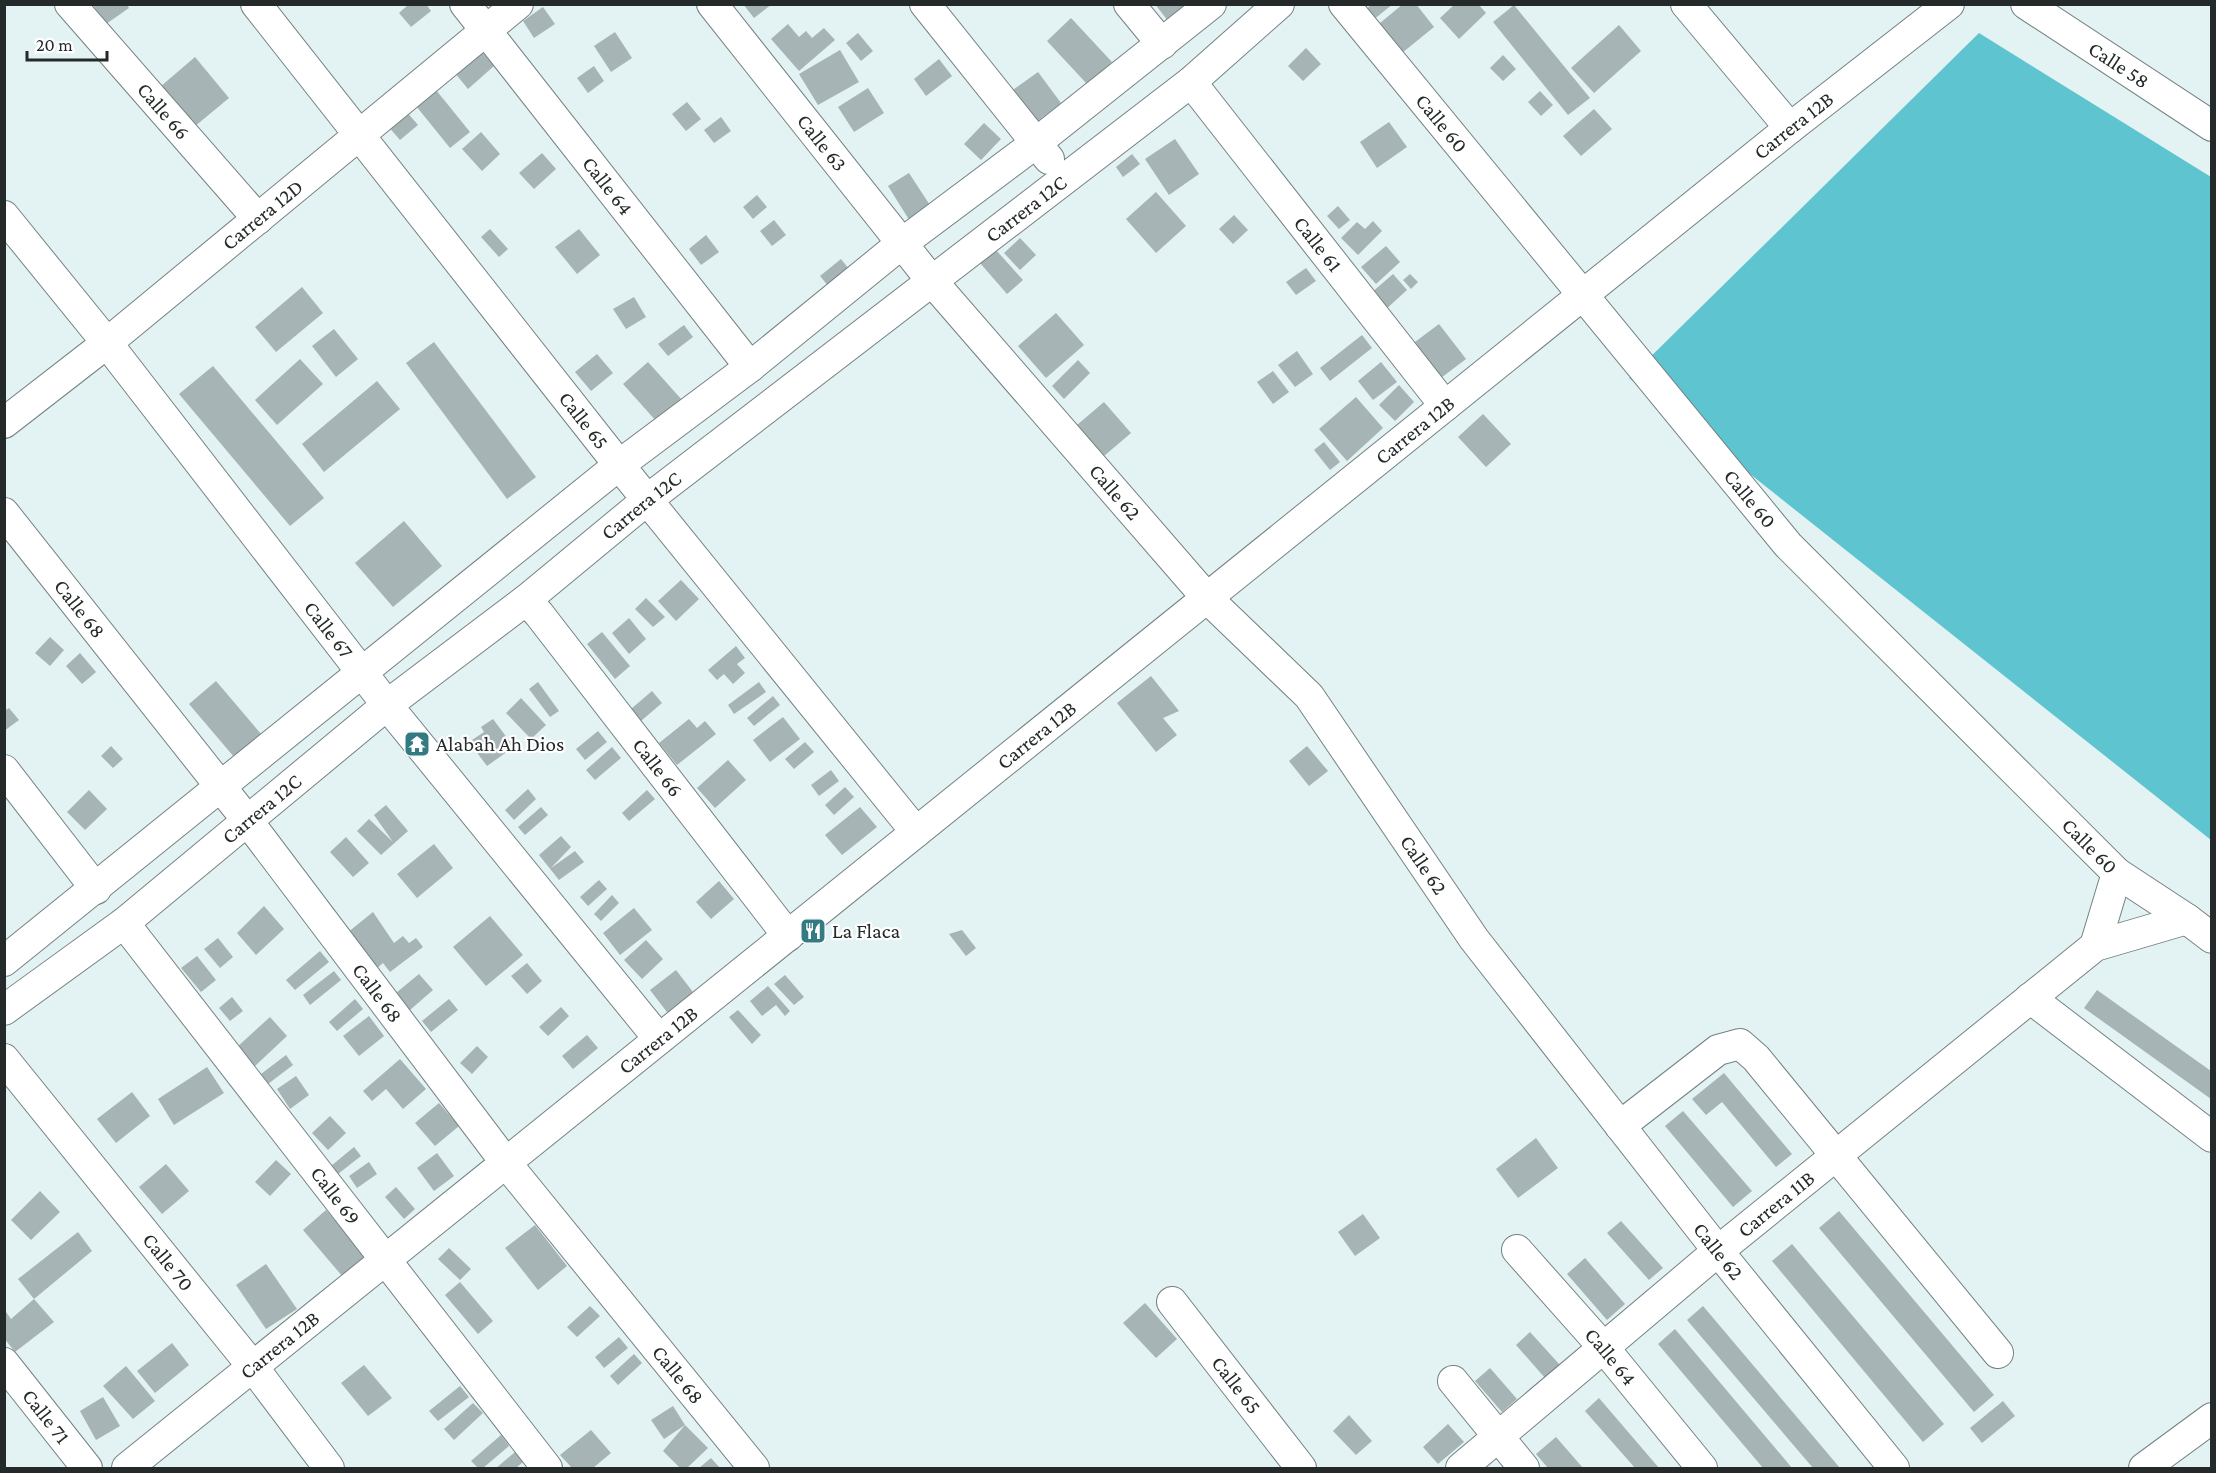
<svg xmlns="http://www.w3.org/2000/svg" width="2216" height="1473" viewBox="0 0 2216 1473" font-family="'Crimson Pro',serif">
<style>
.forest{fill:#5ec4cf}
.building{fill:#a7b4b6}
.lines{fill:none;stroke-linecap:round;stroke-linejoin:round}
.minor-casing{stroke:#758283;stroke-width:32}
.minor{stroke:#fff;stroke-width:30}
.labels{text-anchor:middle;stroke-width:4.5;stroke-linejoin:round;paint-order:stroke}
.street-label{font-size:21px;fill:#24292a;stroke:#fff}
.poi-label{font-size:21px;fill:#24292a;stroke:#fff;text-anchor:start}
</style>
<rect width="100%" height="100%" fill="#e3f2f3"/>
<!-- forest -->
<path class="forest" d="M1979,33L2211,177V840L1629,378Z"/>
<!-- building -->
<g class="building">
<path d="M92,4H127L129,8L106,24Z"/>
<path d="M409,4H426L431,11L411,27L399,13Z"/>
<path d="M743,4H772L754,18Z"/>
<path d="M1155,4H1189L1168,21Z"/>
<path d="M1372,4H1393L1373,20L1365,10Z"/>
<path d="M1403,4H1416L1434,27L1397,57L1374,28Z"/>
<path d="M1455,4H1478L1486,13L1459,39L1440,18Z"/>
<path d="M1514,5L1590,98L1568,115L1493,22Z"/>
<path d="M543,7L555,24L534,38L523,21Z"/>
<path d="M1071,18L1112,62L1087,84L1047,41Z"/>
<path d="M788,24L799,37L806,31L812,38L824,28L835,40L799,71L771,39Z"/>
<path d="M1619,25L1641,51L1594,93L1571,68Z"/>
<path d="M615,32L632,58L611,72L594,46Z"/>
<path d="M858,33L873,51L861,61L846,43Z"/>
<path d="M476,45L494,66L468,89L450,67Z"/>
<path d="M1306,48L1321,64L1303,81L1288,66Z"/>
<path d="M840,50L859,82L818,105L799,74Z"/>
<path d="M1503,55L1516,69L1503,81L1490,68Z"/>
<path d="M195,57L229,98L194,127L160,87Z"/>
<path d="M939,59L952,76L926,96L914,79Z"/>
<path d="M594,66L604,81L588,93L577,78Z"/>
<path d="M1038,72L1061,103L1034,124L1010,92Z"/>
<path d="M432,85L470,132L450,148L412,101Z"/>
<path d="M868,88L884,113L854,132L838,107Z"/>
<path d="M1540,91L1553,105L1541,116L1528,102Z"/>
<path d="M687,102L701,119L686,131L672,114Z"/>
<path d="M399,103L418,125L400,140L381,118Z"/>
<path d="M1594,109L1612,129L1581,156L1563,136Z"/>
<path d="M721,117L731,131L714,143L704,130Z"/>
<path d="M1389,122L1407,147L1377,168L1360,142Z"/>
<path d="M984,123L1001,139L981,160L964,144Z"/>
<path d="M481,132L500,154L482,171L462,149Z"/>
<path d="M1175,139L1199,174L1169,195L1145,159Z"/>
<path d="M542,153L556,169L534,189L519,173Z"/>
<path d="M1132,154L1140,164L1123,177L1116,167Z"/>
<path d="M909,173L935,213L913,226L888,186Z"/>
<path d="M1156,192L1186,226L1156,253L1126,219Z"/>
<path d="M757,195L767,207L753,219L743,207Z"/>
<path d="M1338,206L1350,220L1339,229L1327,216Z"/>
<path d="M1234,215L1248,230L1233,244L1219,229Z"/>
<path d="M774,220L786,235L772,246L760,231Z"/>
<path d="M1373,221L1382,231L1358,255L1341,238L1357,222L1365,229Z"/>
<path d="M490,229L508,249L499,257L481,237Z"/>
<path d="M579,229L600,255L577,274L555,247Z"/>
<path d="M706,235L719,252L701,265L689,249Z"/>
<path d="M1020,238L1036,255L1020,270L1004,253Z"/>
<path d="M1386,246L1400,262L1376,284L1361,267Z"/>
<path d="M996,250L1023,280L1007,294L980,263Z"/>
<path d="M841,259L856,278L835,294L820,276Z"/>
<path d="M1306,268L1316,281L1296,295L1286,282Z"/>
<path d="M1393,274L1407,290L1384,311L1370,294Z"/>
<path d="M1410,274L1418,282L1411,289L1403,280Z"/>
<path d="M302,287L323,313L276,352L255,327Z"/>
<path d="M634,297L646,317L626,329L613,309Z"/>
<path d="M1056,313L1084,345L1046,378L1018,346Z"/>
<path d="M1439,324L1466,359L1437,381L1411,345Z"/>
<path d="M684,325L693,337L668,356L658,344Z"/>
<path d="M334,329L358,359L336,377L312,346Z"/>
<path d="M1362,335L1372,348L1330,381L1320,368Z"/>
<path d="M434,342L536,477L507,499L406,363Z"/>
<path d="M1297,351L1313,374L1295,387L1278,365Z"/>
<path d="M597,354L613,373L591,391L575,372Z"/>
<path d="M300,359L323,384L277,425L255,400Z"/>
<path d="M1078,360L1090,373L1064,399L1052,386Z"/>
<path d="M648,362L682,400L657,422L623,384Z"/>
<path d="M1381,362L1397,382L1373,400L1358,381Z"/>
<path d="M213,366L324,498L290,526L179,394Z"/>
<path d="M1273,371L1289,392L1273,404L1257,382Z"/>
<path d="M377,381L400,409L324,472L302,444Z"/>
<path d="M1399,385L1414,402L1395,421L1379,405Z"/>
<path d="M1356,397L1383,428L1347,461L1319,429Z"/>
<path d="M1104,402L1131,433L1104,456L1077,425Z"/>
<path d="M1483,414L1511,444L1486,467L1458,437Z"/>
<path d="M1324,442L1340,462L1330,470L1314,450Z"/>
<path d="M404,521L442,566L393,607L355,563Z"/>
<path d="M681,580L699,599L676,621L658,601Z"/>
<path d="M646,598L665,617L653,627L635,609Z"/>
<path d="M629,618L646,639L629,654L612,633Z"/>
<path d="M602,632L630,666L615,679L587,644Z"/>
<path d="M50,637L64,650L50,666L35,653Z"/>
<path d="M736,646L745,658L737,664L745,673L733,684L724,674L717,680L708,670Z"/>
<path d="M80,653L96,672L82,684L66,666Z"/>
<path d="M1151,676L1179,711L1163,718L1177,735L1156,752L1117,703Z"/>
<path d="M216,681L267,741L240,764L189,704Z"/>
<path d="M538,682L559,711L550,717L529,689Z"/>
<path d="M759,682L766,692L734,714L728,705Z"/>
<path d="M652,691L662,703L641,721L631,709Z"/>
<path d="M773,696L780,705L754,726L747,718Z"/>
<path d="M521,698L546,725L531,739L506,713Z"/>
<path d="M9,708L19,720L4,731V711Z"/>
<path d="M783,717L800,739L770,762L753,740Z"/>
<path d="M493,719L514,747L487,766L469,742L484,732L481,727Z"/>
<path d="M689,719L697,728L705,721L716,734L677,765L659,743Z"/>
<path d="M598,731L607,742L585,760L576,749Z"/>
<path d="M805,742L814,752L794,769L785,759Z"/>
<path d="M111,746L123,759L113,768L101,756Z"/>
<path d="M1307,746L1328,771L1309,786L1289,761Z"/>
<path d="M612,747L621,758L595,780L586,770Z"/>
<path d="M728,760L746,780L715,808L697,788Z"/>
<path d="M831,770L839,781L819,796L811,785Z"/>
<path d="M845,787L854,797L834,815L825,805Z"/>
<path d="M528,789L536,799L514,820L505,810Z"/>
<path d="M89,790L107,809L85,830L67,812Z"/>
<path d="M647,790L655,799L629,821L622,813Z"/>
<path d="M386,805L408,831L381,855L357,831L369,819L393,842L374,815Z"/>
<path d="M541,807L548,815L525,835L518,827Z"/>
<path d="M860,807L877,827L842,855L825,835Z"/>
<path d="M561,836L571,847L551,868L575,851L584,862L559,880L539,855Z"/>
<path d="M346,837L369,863L353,877L330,852Z"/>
<path d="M434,844L453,868L417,898L397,874Z"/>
<path d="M599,880L607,889L588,906L580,897Z"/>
<path d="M719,881L734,899L711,919L696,902Z"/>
<path d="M612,895L619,903L601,921L594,914Z"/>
<path d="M264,906L284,929L256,955L237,933Z"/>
<path d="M634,908L652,930L620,955L603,933Z"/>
<path d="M373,912L394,943L403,936L409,943L416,938L423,947L390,972L383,963L375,970L347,933Z"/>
<path d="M490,916L523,955L486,986L453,947Z"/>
<path d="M962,930L976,948L966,956L949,934Z"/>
<path d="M218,938L233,957L220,968L204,949Z"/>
<path d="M646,940L663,959L642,979L624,960Z"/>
<path d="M320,951L329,962L295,990L286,980Z"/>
<path d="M197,956L216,980L201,992L181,968Z"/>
<path d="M527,963L542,981L527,994L511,976Z"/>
<path d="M676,970L696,996L670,1016L650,990Z"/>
<path d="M334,971L341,980L310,1005L303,995Z"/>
<path d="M419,974L433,990L410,1010L396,993Z"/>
<path d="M785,975L804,997L794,1005L774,984Z"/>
<path d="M768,986L790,1011L785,1016L776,1005L762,1016L750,1001Z"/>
<path d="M2097,990L2211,1071V1099L2084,1008Z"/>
<path d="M232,997L243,1011L230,1021L219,1008Z"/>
<path d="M355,999L363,1009L337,1031L329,1022Z"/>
<path d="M449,999L458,1010L431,1032L422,1021Z"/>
<path d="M561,1007L569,1016L548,1036L539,1027Z"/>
<path d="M738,1010L761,1035L752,1044L729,1017Z"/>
<path d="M369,1016L384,1036L359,1056L343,1036Z"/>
<path d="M270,1017L287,1036L254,1067L236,1048Z"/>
<path d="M587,1035L598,1048L573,1069L562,1056Z"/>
<path d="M477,1046L488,1057L472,1074L460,1063Z"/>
<path d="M286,1055L293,1065L268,1084L261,1074Z"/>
<path d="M400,1059L426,1089L403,1109L386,1089L372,1101L363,1091Z"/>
<path d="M207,1067L224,1093L174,1125L158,1099Z"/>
<path d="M1724,1073L1792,1154L1776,1167L1722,1102L1706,1115L1692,1099Z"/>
<path d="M296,1076L309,1095L290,1109L277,1089Z"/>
<path d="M132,1092L150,1116L116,1143L97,1119Z"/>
<path d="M439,1103L459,1126L435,1146L415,1123Z"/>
<path d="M1683,1111L1752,1191L1733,1207L1665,1126Z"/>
<path d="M330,1116L346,1133L328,1150L312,1133Z"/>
<path d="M1536,1138L1558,1168L1518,1198L1496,1169Z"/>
<path d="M354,1147L361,1156L338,1174L331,1166Z"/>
<path d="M437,1153L454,1176L434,1191L417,1168Z"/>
<path d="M276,1160L291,1174L270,1196L255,1182Z"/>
<path d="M369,1162L377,1174L357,1188L349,1176Z"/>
<path d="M166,1164L189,1191L162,1214L139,1187Z"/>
<path d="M396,1187L415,1209L404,1219L385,1197Z"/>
<path d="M40,1191L60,1212L31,1240L11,1220Z"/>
<path d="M326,1210L366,1257L343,1277L303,1230Z"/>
<path d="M1839,1211L1994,1395L1974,1412L1819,1228Z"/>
<path d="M1363,1214L1380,1238L1355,1256L1338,1232Z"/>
<path d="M1621,1221L1663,1268L1649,1280L1607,1233Z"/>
<path d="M535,1225L567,1266L538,1290L505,1248Z"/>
<path d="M78,1232L92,1251L34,1299L54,1322L15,1352L4,1338V1309L11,1319L34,1299L18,1279Z"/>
<path d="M1792,1244L1944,1424L1923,1442L1772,1261Z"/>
<path d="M449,1248L471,1269L460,1280L438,1259Z"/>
<path d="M1585,1258L1625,1304L1607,1320L1567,1274Z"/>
<path d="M266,1264L297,1309L266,1329L236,1285Z"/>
<path d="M460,1282L493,1321L478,1334L445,1295Z"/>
<path d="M1145,1303L1177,1339L1156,1358L1123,1323Z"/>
<path d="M590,1306L600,1316L577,1337L567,1327Z"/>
<path d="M1703,1306L1840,1468H1813L1687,1320Z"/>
<path d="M1675,1329L1792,1468H1763L1658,1344Z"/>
<path d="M1530,1332L1560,1365L1545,1378L1516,1345Z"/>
<path d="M619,1337L628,1348L604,1368L595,1357Z"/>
<path d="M172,1343L189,1365L155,1393L137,1371Z"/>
<path d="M634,1354L642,1363L618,1385L610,1376Z"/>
<path d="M364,1365L392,1398L368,1416L341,1383Z"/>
<path d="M126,1366L155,1401L133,1419L103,1386Z"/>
<path d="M1490,1368L1517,1399L1502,1412L1475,1381Z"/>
<path d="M460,1386L469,1397L438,1421L429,1411Z"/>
<path d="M103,1397L120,1426L96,1440L80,1411Z"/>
<path d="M1599,1398L1659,1468H1635L1585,1411Z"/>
<path d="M2003,1401L2015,1416L1982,1443L1970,1428Z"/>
<path d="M473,1403L483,1413L454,1440L444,1429Z"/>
<path d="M673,1406L685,1425L664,1439L651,1420Z"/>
<path d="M1349,1415L1372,1441L1356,1455L1333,1431Z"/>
<path d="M1448,1424L1464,1442L1438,1464L1423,1447Z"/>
<path d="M685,1425L708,1448L687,1468H680L663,1451Z"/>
<path d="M591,1430L611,1453L593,1468H572L560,1455Z"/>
<path d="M501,1435L509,1446L483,1468H478L471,1461Z"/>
<path d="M1556,1437L1583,1468H1548L1536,1454Z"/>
<path d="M515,1452L523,1462L516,1468H496Z"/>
<path d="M711,1458L720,1468H699Z"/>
</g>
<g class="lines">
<!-- minor casing -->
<g class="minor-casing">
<g id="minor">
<path id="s1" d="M70,4L258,219"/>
<path id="s2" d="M256,4L619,465L916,832"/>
<path id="s3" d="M465,4L750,367"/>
<path id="s4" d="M712,4L931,280L1207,598L1309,696L1474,939L1718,1251L1894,1468"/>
<path d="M925,4L1049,159"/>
<path d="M1129,4L1162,44"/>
<path id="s5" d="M1344,4L1788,545L2117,873L2187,919L2212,938"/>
<path d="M1686,4L1790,128"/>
<path id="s6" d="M2026,4L2212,126"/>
<path id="s7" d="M1191,82L1445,406"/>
<path id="s8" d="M4,216L107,343L387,705L659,1039"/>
<path id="s9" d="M4,423L107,343L518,4"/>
<path id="s10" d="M4,513L247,820L506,1163L754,1468"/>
<path id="s11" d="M526,600L539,614L788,936"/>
<path d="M4,770L96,889"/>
<path id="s12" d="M124,923L547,1468"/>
<path d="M2095,946L2117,873"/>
<path d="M4,961L619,465L750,367L901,244L1036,143L1211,4"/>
<path d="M2030,998L2212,1137"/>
<path id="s13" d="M4,1010L124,923L387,705L526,600L647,500L1191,82L1279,4"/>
<path id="s14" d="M4,1059L253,1367L329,1468"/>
<path d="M1620,1126L1718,1050L1740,1044L1756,1058L1998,1353"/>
<path id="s15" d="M1517,1250L1604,1348L1702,1468"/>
<path id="s16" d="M1172,1302L1301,1468"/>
<path id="s17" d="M4,1363L87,1468"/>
<path d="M1453,1381L1524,1468"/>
<path id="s18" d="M127,1468L1790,128L1949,4"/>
<path id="s19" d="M1461,1468L1718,1251L2095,946L2187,919"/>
<path d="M2144,1468L2212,1418"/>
</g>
</g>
<!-- minor -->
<use href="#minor" class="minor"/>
</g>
<!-- icons -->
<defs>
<g id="temple-square" transform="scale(1.35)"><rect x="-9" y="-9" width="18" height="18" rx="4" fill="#337b83" stroke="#fff"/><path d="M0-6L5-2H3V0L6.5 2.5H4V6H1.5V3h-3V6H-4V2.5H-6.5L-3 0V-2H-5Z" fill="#fff"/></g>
<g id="restaurant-square" transform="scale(1.35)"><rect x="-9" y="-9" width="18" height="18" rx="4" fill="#337b83" stroke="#fff"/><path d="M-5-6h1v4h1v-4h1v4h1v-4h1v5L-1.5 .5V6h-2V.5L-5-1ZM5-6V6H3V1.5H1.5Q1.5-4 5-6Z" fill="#fff"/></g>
</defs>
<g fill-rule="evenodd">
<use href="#temple-square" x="417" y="744"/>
<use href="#restaurant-square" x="813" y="931"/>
</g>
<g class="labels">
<!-- street labels -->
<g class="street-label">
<text dy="7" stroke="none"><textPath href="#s6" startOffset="111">Calle 58</textPath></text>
<text dy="7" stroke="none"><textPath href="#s1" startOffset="142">Calle 66</textPath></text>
<text dy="7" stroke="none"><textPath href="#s5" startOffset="154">Calle 60</textPath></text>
<text dy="7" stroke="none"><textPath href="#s18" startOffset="2140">Carrera 12B</textPath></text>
<text dy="7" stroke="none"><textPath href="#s4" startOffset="177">Calle 63</textPath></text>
<text dy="7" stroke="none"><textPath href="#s3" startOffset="231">Calle 64</textPath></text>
<text dy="7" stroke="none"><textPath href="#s13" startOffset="1299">Carrera 12C</textPath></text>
<text dy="7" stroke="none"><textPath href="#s9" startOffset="332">Carrera 12D</textPath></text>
<text dy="7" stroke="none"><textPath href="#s7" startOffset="206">Calle 61</textPath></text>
<text dy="7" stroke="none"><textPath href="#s2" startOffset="530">Calle 65</textPath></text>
<text dy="7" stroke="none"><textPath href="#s18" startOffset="1654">Carrera 12B</textPath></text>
<text dy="7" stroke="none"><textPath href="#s4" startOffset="633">Calle 62</textPath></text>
<text dy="7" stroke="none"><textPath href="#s5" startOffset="640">Calle 60</textPath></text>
<text dy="7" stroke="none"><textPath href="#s13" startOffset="813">Carrera 12C</textPath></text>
<text dy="7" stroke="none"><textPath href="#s10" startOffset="122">Calle 68</textPath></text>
<text dy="7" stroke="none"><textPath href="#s8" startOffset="526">Calle 67</textPath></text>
<text dy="7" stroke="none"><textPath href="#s18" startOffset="1168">Carrera 12B</textPath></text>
<text dy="7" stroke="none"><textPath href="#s11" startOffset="213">Calle 66</textPath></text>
<text dy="7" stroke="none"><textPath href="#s13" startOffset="327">Carrera 12C</textPath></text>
<text dy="7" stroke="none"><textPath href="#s5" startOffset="1126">Calle 60</textPath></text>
<text dy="7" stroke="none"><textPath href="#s4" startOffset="1119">Calle 62</textPath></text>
<text dy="7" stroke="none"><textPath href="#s10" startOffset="608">Calle 68</textPath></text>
<text dy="7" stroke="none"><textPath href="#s18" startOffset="682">Carrera 12B</textPath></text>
<text dy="7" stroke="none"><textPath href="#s12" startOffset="345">Calle 69</textPath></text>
<text dy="7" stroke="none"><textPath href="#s19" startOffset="411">Carrera 11B</textPath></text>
<text dy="7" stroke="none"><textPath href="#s4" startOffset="1605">Calle 62</textPath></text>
<text dy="7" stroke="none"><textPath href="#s14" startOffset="261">Calle 70</textPath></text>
<text dy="7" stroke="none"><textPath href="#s18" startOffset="196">Carrera 12B</textPath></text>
<text dy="7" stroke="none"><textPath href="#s15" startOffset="142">Calle 64</textPath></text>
<text dy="7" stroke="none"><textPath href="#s10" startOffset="1094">Calle 68</textPath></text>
<text dy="7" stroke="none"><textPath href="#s16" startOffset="105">Calle 65</textPath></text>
<text dy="7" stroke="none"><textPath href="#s17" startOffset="68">Calle 71</textPath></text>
</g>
<!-- poi labels -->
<g class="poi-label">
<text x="436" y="751">Alabah Ah Dios</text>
<text x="832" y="938">La Flaca</text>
</g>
</g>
<!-- border -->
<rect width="2216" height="1473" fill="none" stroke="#24292a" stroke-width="12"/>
<!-- scale -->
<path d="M27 51v9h80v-9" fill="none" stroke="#24292a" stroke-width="3"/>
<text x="36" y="51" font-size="18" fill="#24292a" stroke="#ffffff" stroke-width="4.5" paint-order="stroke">20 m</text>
</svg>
